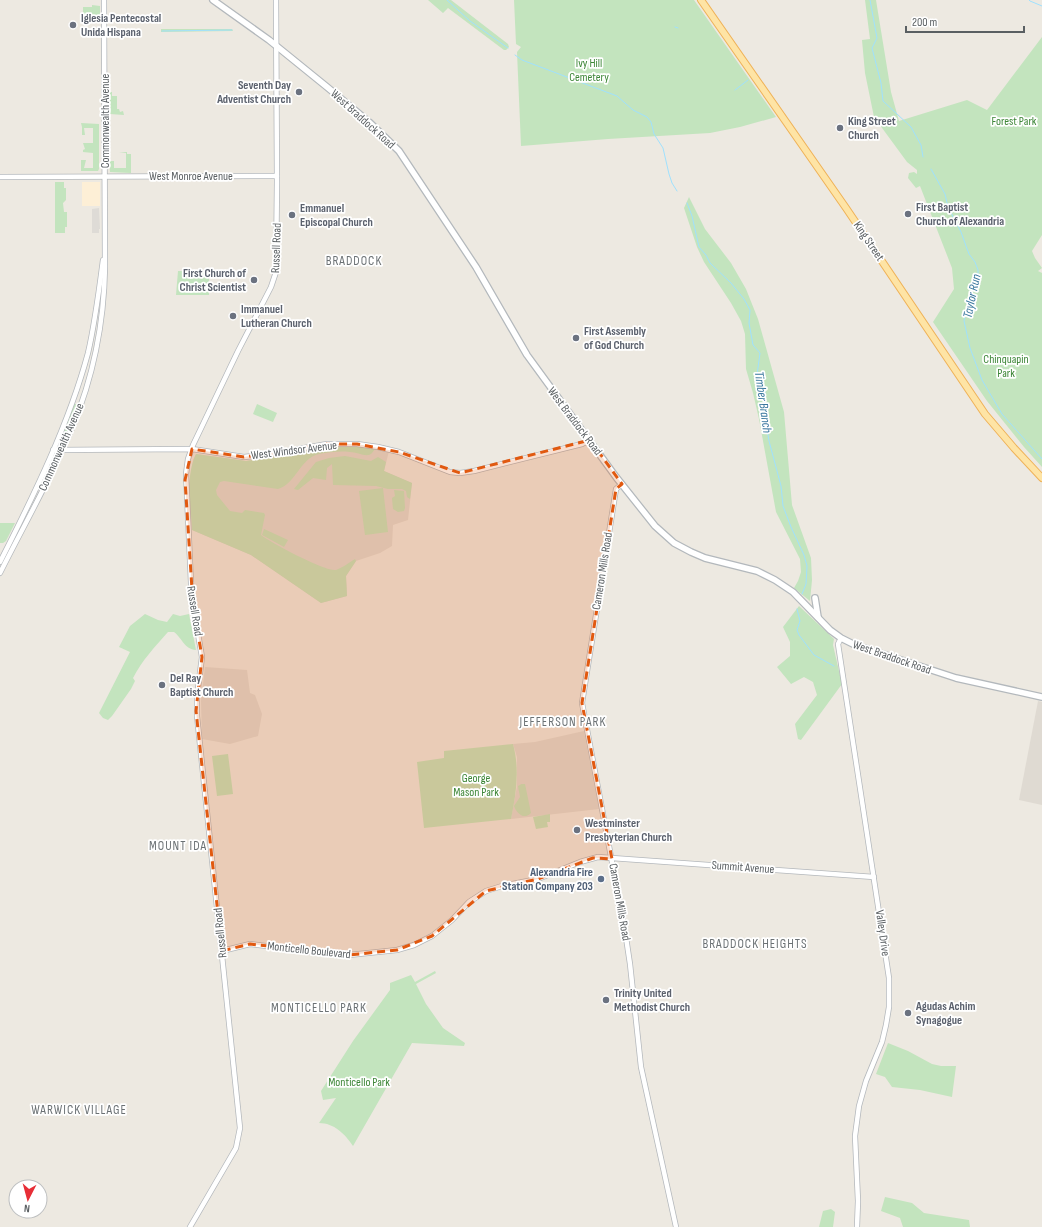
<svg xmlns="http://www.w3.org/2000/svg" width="1042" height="1227" viewBox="0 0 1042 1227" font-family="'Sofia Sans Condensed',sans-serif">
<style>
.commercial{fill:#fdefd6}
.industrial{fill:#dedbd6}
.education{fill:#dfdad2}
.green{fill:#c3e4be}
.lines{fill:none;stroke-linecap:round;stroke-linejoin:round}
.stream{stroke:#a0e1fe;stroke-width:1}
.tertiary-casing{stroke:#b4b8bc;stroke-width:6}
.secondary-casing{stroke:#b3b8bc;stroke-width:8}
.primary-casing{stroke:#efb258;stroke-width:8}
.tertiary{stroke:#fff;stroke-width:4.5}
.secondary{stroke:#fff;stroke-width:5.5}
.primary{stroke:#fee4a5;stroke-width:6}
.marked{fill:#e15910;fill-opacity:0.2;stroke:#e15910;stroke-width:3;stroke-dasharray:8 5;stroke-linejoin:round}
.worship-dot{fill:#6b7280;stroke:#fff;stroke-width:1.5}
.service-dot{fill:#5c6f8a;stroke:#fff;stroke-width:1.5}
.labels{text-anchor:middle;stroke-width:3.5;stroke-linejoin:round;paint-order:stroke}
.worship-label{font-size:12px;font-weight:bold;fill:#5b616d;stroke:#fff;text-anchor:start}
.park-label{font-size:12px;fill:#3c8536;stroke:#fff}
.street-label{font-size:12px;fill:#5a5f62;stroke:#fff}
.service-label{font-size:12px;font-weight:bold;fill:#4e5e75;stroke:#fff;text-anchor:end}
.neighbourhood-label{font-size:13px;letter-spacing:1px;fill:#6b7174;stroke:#fff}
.water-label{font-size:13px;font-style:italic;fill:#39779e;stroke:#fff}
</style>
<rect width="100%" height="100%" fill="#ede9e1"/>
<!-- commercial -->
<rect class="commercial" x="82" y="182" width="18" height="24"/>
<!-- industrial -->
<path class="industrial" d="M99,208L100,229H99V233H92V209Z"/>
<!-- education -->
<g class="education">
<path d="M344,446L365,447L389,451L384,471L412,483L408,520L393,525L392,546L380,553L356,561L346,576L347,596L321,603L251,555L192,530L189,485L193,460L196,454L246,461L308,451L319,448Z"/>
<path d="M205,667L247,670L250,693L255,695L262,714L258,736L230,744L202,739L201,701Z"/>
<path d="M1038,701L1042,702V805L1019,800Z"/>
<path d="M584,731L599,809L511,819L517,786V757L513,744L535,742Z"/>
</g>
<!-- green -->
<g class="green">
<path d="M428,0H451L508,44L509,47L506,50H504L448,8L443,13Z"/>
<path d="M514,0H694L776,117L740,127L710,133L608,139L521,146L517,52L521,47L516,44Z"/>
<path d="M865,0H876L891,92L899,121L967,100L987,110L1042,37V235L1032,251L1035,258L1042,268L1038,271L1042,273V467L1024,447L987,401L933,322L954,289L952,268L920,186L916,188L908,178L909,173L914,172L917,174V180V170L907,162L874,117L865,73L862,40L870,39Z"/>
<path d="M92,5L100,6V19L83,16V7H92Z"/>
<path d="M161,29H232L233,31L161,32Z"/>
<path d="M109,92H112V96H117V109H119L120,112L123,111L124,115L110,114Z"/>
<path d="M81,123L99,124V169L98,171H81V160H86L84,168H93V153L83,152V150L85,149L83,143H93V128H84L85,135H82V127Z"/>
<path d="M119,152H127V154H131V173L110,172L109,161H114V168H126V153Z"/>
<path d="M55,182H64V188H66V200L63,203L64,212H67V227H65V233H55Z"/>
<path d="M689,197L705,229L731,263L746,289L758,319L784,412L792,505L811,558L812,580L810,601L794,588L798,581L801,572L800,559L776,512L759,419L753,393L746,369L745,334L741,321L731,303L704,262L697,247L684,208Z"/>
<path d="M178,271H209V295H176Z"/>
<path d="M73,404H76L78,407L63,444L57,443Z"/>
<path d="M257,404L277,413L273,422L253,414Z"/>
<path d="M344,446L365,447L375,449C373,451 372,454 369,455C363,456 356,452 350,452C340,451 329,452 319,454C300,458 296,484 278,489L224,481L220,482L216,490L217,495L230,511L242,513L245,510L264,513L265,515L261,535C271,543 326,572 336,570C342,568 350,562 355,559L356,561L346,576L347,596L321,603L251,555L192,530C191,506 185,477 196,454L246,461L308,451L319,448Z"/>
<path d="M345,456L371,461L378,457L386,462L384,471L412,483L410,499L407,497L406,491L402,489H388L376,486L333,485L332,464L327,468L326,480L313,478L298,490L294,489L316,462L329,458Z"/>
<path d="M383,488L388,532L365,535L359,491Z"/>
<path d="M394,490L404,491L405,508L404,511L398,512L393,509L392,498L395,496Z"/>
<path d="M0,523H15L6,541L3,543H0Z"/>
<path d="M264,529L288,540L284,547L262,535Z"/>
<path d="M799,606L834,639L833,645L842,684L801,740L798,739L795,724L817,695L813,682L804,677L791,684L777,667L790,656V642L783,627Z"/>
<path d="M145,614L158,620L167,622L173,614L180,616L189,614L196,650C184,649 183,639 174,632H168C154,648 143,659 133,678L135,681L131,689L112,716L108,720L103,718L99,713L130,652L119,647L130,626Z"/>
<path d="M513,744C520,770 516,794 511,819L424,828L417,762L444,758V751Z"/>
<path d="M228,754L233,794L217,796L212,756Z"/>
<path d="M521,784H525L531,813C524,820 517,814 514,806L520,797L518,786L520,785Z"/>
<path d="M550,814V822H547L548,827L536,829L533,817Z"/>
<path d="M435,971L436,973L416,984L426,1004L443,1028L465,1043L464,1046L412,1043L353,1146C345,1134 334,1123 319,1123L336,1098L323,1100L321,1091L353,1041L390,990V983L411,975L415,982Z"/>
<path d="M888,1043L908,1051L932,1064L941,1066H956L952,1097L920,1090L892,1087L885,1077L876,1074Z"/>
<path d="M885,1197L912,1203L924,1213L969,1220L970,1227H903L900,1218L881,1211Z"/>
<path d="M831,1209L835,1212L833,1227H819L823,1211Z"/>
</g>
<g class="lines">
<!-- stream -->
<g class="stream">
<path d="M447,0L470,21L508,48"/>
<path d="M870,0L877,38L872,48L881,83L883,101L911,127L921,145L923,157"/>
<path d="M1029,0L1030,1L1042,6"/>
<path d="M675,27L678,28"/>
<path d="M162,31L232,30"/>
<path d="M515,55L522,60L617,96L633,110L647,117L651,122L654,134L663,148L669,174L672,183L677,191"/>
<path d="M735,90L748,80"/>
<path d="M931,169L945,194L948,207L961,232L966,246L969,254L975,262L978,270V277L970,295L964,321L970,348L982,380L1002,414L1042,459"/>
<path d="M687,203L692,216L699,247L706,255L710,263L731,283L744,299L750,310L749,323L753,345L760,353L757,375L765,391L764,410L769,441L781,486L783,506L791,527L804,555L807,566L806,584L802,594"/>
<path d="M797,609L800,621L797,630L799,635L814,655L834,666"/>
</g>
<!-- tertiary casing -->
<g class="tertiary-casing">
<g id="tertiary">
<path d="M0,177L277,176"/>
<path d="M53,450L192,449L244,457L270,454L327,444H357L378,447L399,452L450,472L460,473L474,471L582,444L590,440"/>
<path d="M622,484L616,489L582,703L625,931L630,964L641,1067L676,1227"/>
<path d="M0,562C33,497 69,424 88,353C95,323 99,291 103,260"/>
<path d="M0,573C24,525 51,478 72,428C93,378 104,321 105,267L104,0"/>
<path d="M841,638L838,644L889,978V1007L886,1025L882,1042L866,1081L859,1106L855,1136L858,1201L857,1227"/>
<path d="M222,951L250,944L331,954L349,955L397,950L414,945L432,936L452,920L469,902L486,891L502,886L538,879L580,862L598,857L874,877"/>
<path d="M190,1227L236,1148L240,1128L197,716V696L202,657L193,605L191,583L186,474L188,459L193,445L238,351L271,287L276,272L277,182L276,0"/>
</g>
</g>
<!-- secondary casing -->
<g class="secondary-casing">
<g id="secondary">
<path d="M213,0L269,40L327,87L369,122L399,151L476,267L527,355L616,477L655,526L674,543L691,552L705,558L757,571L775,580L793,592L830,630L841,638L855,645L956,678L1042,697"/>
<path d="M815,598L818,617"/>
</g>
</g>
<!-- primary casing -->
<g class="primary-casing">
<path id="primary" d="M701,0L846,208L985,414L1014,448L1042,478"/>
</g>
<!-- tertiary -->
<use href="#tertiary" class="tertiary"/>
<!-- secondary -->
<use href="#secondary" class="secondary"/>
<!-- primary -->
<use href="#primary" class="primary"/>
</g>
<!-- marked area -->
<path class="marked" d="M590,440L622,484L616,489L582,703L612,859L593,858L538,879L486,891L432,936L397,950L349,955L250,944L222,951L196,711L202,657L193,605L185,480L192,449L244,457L327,444H357L399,452L460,473Z"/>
<!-- markers -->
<g class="worship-dot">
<circle cx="73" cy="25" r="4"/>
<circle cx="299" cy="92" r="4"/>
<circle cx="840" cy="128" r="4"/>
<circle cx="908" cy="214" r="4"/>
<circle cx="292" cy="215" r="4"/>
<circle cx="254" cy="280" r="4"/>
<circle cx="233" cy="316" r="4"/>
<circle cx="576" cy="338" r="4"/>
<circle cx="162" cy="685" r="4"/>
<circle cx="577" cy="830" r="4"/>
<circle cx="606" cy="1000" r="4"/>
<circle cx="908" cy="1013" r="4"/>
</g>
<circle class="service-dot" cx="601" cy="879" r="4"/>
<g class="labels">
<!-- worship labels -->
<g class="worship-label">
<text x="81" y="22">Iglesia Pentecostal<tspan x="81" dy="14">Unida Hispana</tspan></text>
<text x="291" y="89" text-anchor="end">Seventh Day<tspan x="291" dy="14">Adventist Church</tspan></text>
<text x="848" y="125">King Street<tspan x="848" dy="14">Church</tspan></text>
<text x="916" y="211">First Baptist<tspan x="916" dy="14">Church of Alexandria</tspan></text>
<text x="300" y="212">Emmanuel<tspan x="300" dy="14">Episcopal Church</tspan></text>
<text x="246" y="277" text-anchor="end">First Church of<tspan x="246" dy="14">Christ Scientist</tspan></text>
<text x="241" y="313">Immanuel<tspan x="241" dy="14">Lutheran Church</tspan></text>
<text x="584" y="335">First Assembly<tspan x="584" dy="14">of God Church</tspan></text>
<text x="170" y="682">Del Ray<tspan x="170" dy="14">Baptist Church</tspan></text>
<text x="585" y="827">Westminster<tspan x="585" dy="14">Presbyterian Church</tspan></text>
<text x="614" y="997">Trinity United<tspan x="614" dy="14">Methodist Church</tspan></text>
<text x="916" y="1010">Agudas Achim<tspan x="916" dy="14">Synagogue</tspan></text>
</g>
<!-- park labels -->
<g class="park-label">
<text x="589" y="67">Ivy Hill<tspan x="589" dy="14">Cemetery</tspan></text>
<text x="1014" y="125">Forest Park</text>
<text x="1006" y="363">Chinquapin<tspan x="1006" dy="14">Park</tspan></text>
<text x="476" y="782">George<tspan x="476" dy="14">Mason Park</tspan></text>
<text x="359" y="1086">Monticello Park</text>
</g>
<!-- street labels -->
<g class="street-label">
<text transform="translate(363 119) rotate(42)" y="4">West Braddock Road</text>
<text transform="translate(105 121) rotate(-90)" y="4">Commonwealth Avenue</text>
<text x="191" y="180">West Monroe Avenue</text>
<text transform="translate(869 241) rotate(56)" y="4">King Street</text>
<text transform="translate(276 248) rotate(-88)" y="4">Russell Road</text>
<text transform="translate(575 421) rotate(53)" y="4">West Braddock Road</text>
<text transform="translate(61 447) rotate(-66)" y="4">Commonwealth Avenue</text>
<text transform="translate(294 450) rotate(-7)" y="4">West Windsor Avenue</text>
<text transform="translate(602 571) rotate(-81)" y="4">Cameron Mills Road</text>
<text transform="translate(195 611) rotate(81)" y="4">Russell Road</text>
<text transform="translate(892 657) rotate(19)" y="4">West Braddock Road</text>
<text transform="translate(743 867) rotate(4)" y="4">Summit Avenue</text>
<text transform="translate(620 902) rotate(80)" y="4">Cameron Mills Road</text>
<text transform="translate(220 933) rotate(-96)" y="4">Russell Road</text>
<text transform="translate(883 933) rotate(82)" y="4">Valley Drive</text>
<text transform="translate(309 950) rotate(6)" y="4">Monticello Boulevard</text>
</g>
<!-- service labels -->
<g class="service-label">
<text x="593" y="876">Alexandria Fire<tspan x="593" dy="14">Station Company 203</tspan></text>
</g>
<!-- neighbourhood labels -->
<g class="neighbourhood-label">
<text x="354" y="265">BRADDOCK</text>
<text x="563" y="726">JEFFERSON PARK</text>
<text x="178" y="850">MOUNT IDA</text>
<text x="755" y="948">BRADDOCK HEIGHTS</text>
<text x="319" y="1012">MONTICELLO PARK</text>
<text x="79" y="1114">WARWICK VILLAGE</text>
</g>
<!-- water labels -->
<g class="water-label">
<text transform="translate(971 296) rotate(-78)" y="5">Taylor Run</text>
<text transform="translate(764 402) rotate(82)" y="5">Timber Branch</text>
</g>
</g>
<!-- north arrow -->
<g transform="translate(28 1199) rotate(186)"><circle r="19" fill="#ffffff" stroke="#bdbfc0"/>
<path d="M0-3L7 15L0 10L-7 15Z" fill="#e72e37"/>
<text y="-6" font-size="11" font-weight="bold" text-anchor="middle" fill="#5a5f62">N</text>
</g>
<!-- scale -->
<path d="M906 26v6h118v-6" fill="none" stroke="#5a5f62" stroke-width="2"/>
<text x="912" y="26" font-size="12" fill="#5a5f62" stroke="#ffffff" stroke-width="3" paint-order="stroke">200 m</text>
</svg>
